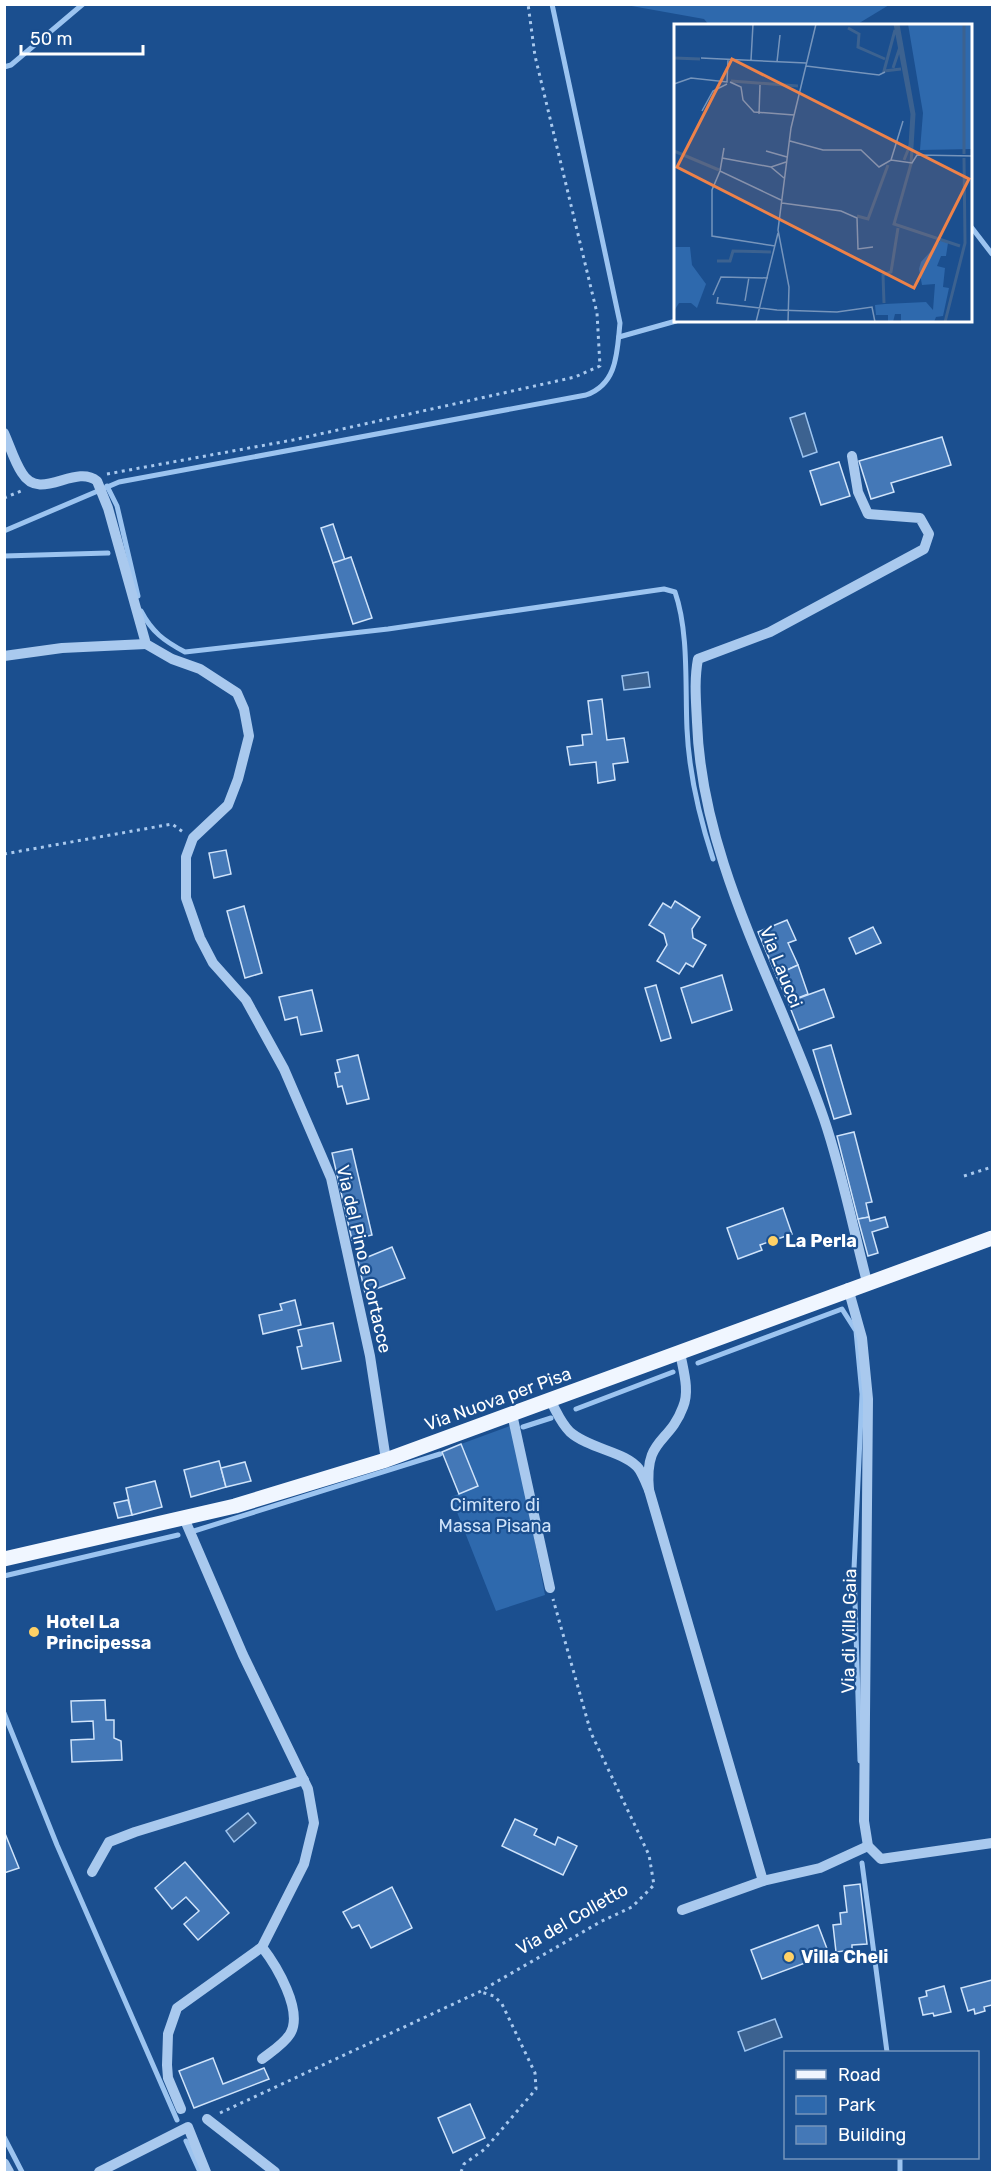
<svg xmlns="http://www.w3.org/2000/svg" width="997" height="2177" viewBox="0 0 997 2177" font-family="Rubik,sans-serif">
<style>
.green{fill:#2e69ad}
.water{fill:#3c6290;stroke:#9cc4f0;stroke-width:1.5}
.lines{fill:none;stroke-linecap:round;stroke-linejoin:round}
.stream{stroke:#9cc4f0;stroke-width:5}
.building{fill:#4478b7;stroke:#cfe3fa;stroke-width:1.5}
.path{stroke:#a9c9ee;stroke-width:3;stroke-dasharray:3 4.5;stroke-linecap:butt}
.minor{stroke:#a9c9ee;stroke-width:10}
.major{stroke:#f0f6ff;stroke-width:15}
.poi-dot{fill:#ffd166;stroke:#1b4f8f;stroke-width:2}
.labels{text-anchor:middle;stroke-width:4.5;stroke-linejoin:round;paint-order:stroke}
.street-label{font-size:18px;fill:#fff;stroke:#1b4f8f}
.poi-label{font-size:18px;font-weight:bold;fill:#fff;stroke:#1b4f8f;text-anchor:start}
.park-label{font-size:18px;fill:#cfe3fa;stroke:#1b4f8f}
.inset-river{fill:none;stroke:#3c6290;stroke-width:3}
.inset-road{fill:none;stroke:#7695bc;stroke-width:1.5}
.view{fill:#ee8249;fill-opacity:0.15;stroke:#ee8249;stroke-width:3}
.inset-edge{fill:none;stroke:#fff;stroke-width:3}
</style>
<rect width="100%" height="100%" fill="#1b4f8f"/>
<!-- green -->
<g class="green">
<path d="M626,5L889,4V5L856,25L710,26L704,19Z"/>
<path d="M513,1425L545,1595L496,1611L451,1497L478,1486L461,1444Z"/>
</g>
<!-- water -->
<g class="water">
<path d="M805,413L817,452L803,457L790,418Z"/>
<path d="M648,672L650,687L624,690L622,676Z"/>
<path d="M248,1813L256,1823L234,1842L226,1831Z"/>
<path d="M775,2019L782,2037L745,2051L738,2032Z"/>
</g>
<g class="lines">
<!-- stream -->
<g class="stream">
<path d="M4,67L11,65L83,4"/>
<path d="M972,228L992,254"/>
<path d="M619,337L676,321"/>
<path d="M107,486L117,506L138,596"/>
<path d="M4,531L119,482L586,395C618,384 617,351 620,323L552,4"/>
<path d="M4,556L108,553"/>
<path d="M141,611C152,632 164,641 185,652L388,629L664,589L675,592C689,632 685,687 687,729C689,775 699,816 713,859"/>
<path d="M698,1363L842,1309L856,1331L862,1394L854,1569L860,1761"/>
<path d="M576,1409L673,1372"/>
<path d="M523,1427L551,1418"/>
<path d="M194,1531L440,1454"/>
<path d="M4,1576L178,1535"/>
<path d="M4,1713L57,1845L177,2120"/>
<path d="M862,1863L887,2052"/>
<path d="M4,2137L22,2172"/>
<path d="M186,2141L200,2172"/>
<path d="M900,2158V2172"/>
</g>
</g>
<!-- building -->
<g class="building">
<path d="M942,437L951,465L891,483L894,492L871,499L859,461Z"/>
<path d="M839,462L850,496L821,505L810,471Z"/>
<path d="M333,524L345,560L333,563L321,528Z"/>
<path d="M351,557L372,618L353,624L333,563Z"/>
<path d="M602,699L607,740L624,738L628,762L613,764L615,780L598,783L596,762L570,765L567,747L583,745L582,735L592,734L588,701Z"/>
<path d="M226,850L231,874L214,878L209,853Z"/>
<path d="M675,901L700,917L692,929L693,938L706,945L693,967L686,963L679,974L657,961L667,945L664,934L649,925L663,903L671,908Z"/>
<path d="M244,906L262,973L245,978L227,911Z"/>
<path d="M787,920L796,940L788,943L798,965L776,975L758,932Z"/>
<path d="M873,927L881,943L856,954L849,938Z"/>
<path d="M798,965L808,994L788,1002L776,975Z"/>
<path d="M722,975L732,1010L692,1023L681,988Z"/>
<path d="M656,985L671,1038L661,1041L645,988Z"/>
<path d="M824,989L834,1017L799,1030L788,1002Z"/>
<path d="M312,990L322,1031L301,1035L297,1017L285,1020L279,997Z"/>
<path d="M831,1045L851,1114L834,1119L813,1050Z"/>
<path d="M358,1055L369,1099L347,1104L342,1086L338,1087L335,1073L340,1072L337,1060Z"/>
<path d="M854,1132L872,1202L866,1203L869,1217L858,1219L837,1136Z"/>
<path d="M352,1149L372,1235L352,1240L332,1153Z"/>
<path d="M783,1208L792,1234L760,1245L762,1250L738,1259L727,1228Z"/>
<path d="M869,1217L870,1221L885,1217L888,1227L872,1232L878,1253L868,1256L858,1219Z"/>
<path d="M392,1247L405,1278L365,1293L358,1261Z"/>
<path d="M295,1300L301,1325L263,1334L259,1315L282,1310L280,1304Z"/>
<path d="M333,1323L341,1361L302,1369L297,1347L302,1346L298,1330Z"/>
<path d="M461,1444L478,1486L459,1494L442,1452Z"/>
<path d="M219,1461L226,1487L191,1497L184,1470Z"/>
<path d="M245,1462L251,1481L226,1487L221,1468Z"/>
<path d="M155,1481L162,1507L132,1515L126,1488Z"/>
<path d="M128,1500L132,1515L118,1518L114,1503Z"/>
<path d="M105,1700L106,1720H114V1738L121,1741L122,1760L72,1762L71,1740L94,1739L93,1721L72,1722L71,1701Z"/>
<path d="M515,1819L537,1829L534,1835L555,1845L558,1837L577,1846L563,1875L502,1846Z"/>
<path d="M4,1831L19,1868L4,1873Z"/>
<path d="M185,1862L229,1913L198,1940L184,1924L199,1911L186,1897L172,1909L155,1888Z"/>
<path d="M860,1884L867,1944L852,1945V1950L836,1952L833,1925L841,1924L840,1913L847,1912L844,1886Z"/>
<path d="M392,1887L412,1928L371,1948L359,1925L352,1928L343,1912Z"/>
<path d="M818,1925L829,1954L762,1979L751,1950Z"/>
<path d="M992,1980V2005L984,2007L985,2011L975,2014L974,2009L968,2011L961,1988Z"/>
<path d="M944,1986L951,2012L934,2016L933,2013L923,2015L919,1998L927,1996L926,1991Z"/>
<path d="M213,2058L223,2084L264,2068L269,2079L194,2108L179,2071Z"/>
<path d="M470,2104L485,2138L453,2153L438,2118Z"/>
</g>
<g class="lines">
<!-- path -->
<g class="path">
<path d="M107,474L293,440L575,377L600,366L597,313L535,56L528,4"/>
<path d="M4,498L21,491"/>
<path d="M4,854L172,824L183,832"/>
<path d="M964,1176L992,1167"/>
<path d="M220,2113L479,1992L600,1922L632,1907L654,1885L649,1855L591,1733L553,1599"/>
<path d="M461,2172L464,2164L485,2149L536,2089L535,2073L502,2004L494,1996L481,1992"/>
</g>
<!-- minor -->
<g class="minor">
<path d="M4,433C10,446 14,461 22,473C40,503 75,463 97,481L108,508L146,644L172,659L200,669L237,693L244,709L249,736L238,779L228,805L193,838L186,857V898L200,938L213,963L246,1000L284,1069L331,1178L370,1356L386,1460"/>
<path d="M852,456L858,492L868,514L920,518L929,534L924,549L770,632L698,659C694,680 696,701 697,722C702,864 779,988 824,1119C842,1172 853,1228 867,1282"/>
<path d="M4,656L62,648L146,644"/>
<path d="M848,1288L862,1338L868,1399L864,1821L868,1846L881,1859L992,1843"/>
<path d="M550,1400C557,1412 560,1422 570,1432C589,1449 627,1452 639,1469C643,1475 646,1483 649,1490C644,1437 669,1445 683,1407C690,1390 683,1370 680,1352"/>
<path d="M512,1414L550,1588"/>
<path d="M649,1490L763,1881"/>
<path d="M92,1872L109,1842L135,1832L304,1780"/>
<path d="M682,1910L763,1881L820,1868L868,1846"/>
<path d="M262,2059C271,2052 284,2044 290,2034C304,2011 276,1965 262,1947"/>
<path d="M181,2109L168,2078L167,2065L168,2034L177,2008L262,1947L304,1864L314,1823L308,1789L243,1655L184,1518"/>
<path d="M207,2119L275,2172"/>
<path d="M4,2163L9,2172"/>
<path d="M99,2172L188,2127L206,2172"/>
</g>
<!-- major -->
<path class="major" d="M4,1559L235,1506L386,1460L992,1238"/>
</g>
<!-- markers -->
<g class="poi-dot">
<circle cx="773" cy="1241" r="6"/>
<circle cx="34" cy="1632" r="6"/>
<circle cx="789" cy="1957" r="6"/>
</g>
<g class="labels">
<!-- street labels -->
<g class="street-label">
<text transform="translate(781 967) rotate(68)" y="6">Via Laucci</text>
<text transform="translate(364 1259) rotate(77)" y="6">Via del Pino e Cortacce</text>
<text transform="translate(498 1399) rotate(-20)" y="6">Via Nuova per Pisa</text>
<text transform="translate(849 1631) rotate(-89)" y="6">Via di Villa Gaia</text>
<text transform="translate(572 1919) rotate(-30)" y="6">Via del Colletto</text>
</g>
<!-- poi labels -->
<g class="poi-label">
<text x="785" y="1247">La Perla</text>
<text x="46" y="1628">Hotel La<tspan x="46" dy="21">Principessa</tspan></text>
<text x="801" y="1963">Villa Cheli</text>
</g>
<!-- park labels -->
<g class="park-label">
<text x="495" y="1511">Cimitero di<tspan x="495" dy="21">Massa Pisana</tspan></text>
</g>
</g>
<!-- overview -->
<g transform="translate(674 24)">
<rect width="298" height="298" fill="#1b4f8f"/>
<path d="M234,0H298V125L246,126L249,89ZM267,216L274,219L272,232H267L263,242L271,244L269,263L275,264L269,292L262,293L260,298H227V290H221L219,298H214V291H202L201,281L211,280L252,278L259,286L261,260L248,261L245,245L247,238ZM0,223H16L18,241L32,260L23,284L17,279H5L0,287Z" fill="#2e69ad"/>
<path class="inset-river" d="M221,0L238,90L236,121L230,136M224,0L240,90L237,140L220,200L286,222M290,0V130M174,4L185,10L184,23L211,35M221,6L210,47L227,45M0,34L26,35M219,44L227,20M57,57L124,62M0,127L45,146M183,192L194,195L214,141M43,237H56L59,227L97,228M210,279L209,251L217,248L224,204M271,298L291,219L290,134"/>
<path class="inset-road" d="M27,34L132,39M77,36L79,0M103,38L106,11M132,42L205,51L211,48M56,58L67,63L69,76L80,88L120,91M0,60L17,54L53,58L54,36M28,87L39,67L53,60M85,90L86,61M116,117L149,126H187L205,143L217,136L238,139L243,131L299,132M92,127L113,133M48,134L97,143M217,136L229,97M46,147L50,124M110,154L97,143L112,138M108,179L167,187L183,194L184,225L199,223M101,222L38,212V166L46,147L107,176M39,271L47,253L94,254M44,273L43,279L103,286L163,288L198,283L201,298M71,277L75,253M82,298L104,209M114,298L115,263L104,206L117,104L142,0"/>
<path class="view" d="M58,35L295,155L240,264L3,143Z"/>
<rect width="298" height="298" class="inset-edge"/>
</g>
<!-- border -->
<rect width="997" height="2177" fill="none" stroke="#ffffff" stroke-width="12"/>
<!-- legend -->
<rect x="784" y="2051" width="195" height="108" fill="#1b4f8f" stroke="#7695bc" stroke-width="1.5"/>
<rect x="796" y="2070" width="30" height="9" fill="#f0f6ff" stroke="#7695bc" stroke-width="1.5"/>
<text x="838" y="2081" font-size="18" fill="#ffffff">Road</text>
<rect x="796" y="2096" width="30" height="18" fill="#2e69ad" stroke="#7695bc" stroke-width="1.5"/>
<text x="838" y="2111" font-size="18" fill="#ffffff">Park</text>
<rect x="796" y="2126" width="30" height="18" fill="#4478b7" stroke="#7695bc" stroke-width="1.5"/>
<text x="838" y="2141" font-size="18" fill="#ffffff">Building</text>
<!-- scale -->
<path d="M21 45v9h122v-9" fill="none" stroke="#ffffff" stroke-width="3"/>
<text x="30" y="45" font-size="18" fill="#ffffff" stroke="#1b4f8f" stroke-width="4.5" paint-order="stroke">50 m</text>
</svg>
